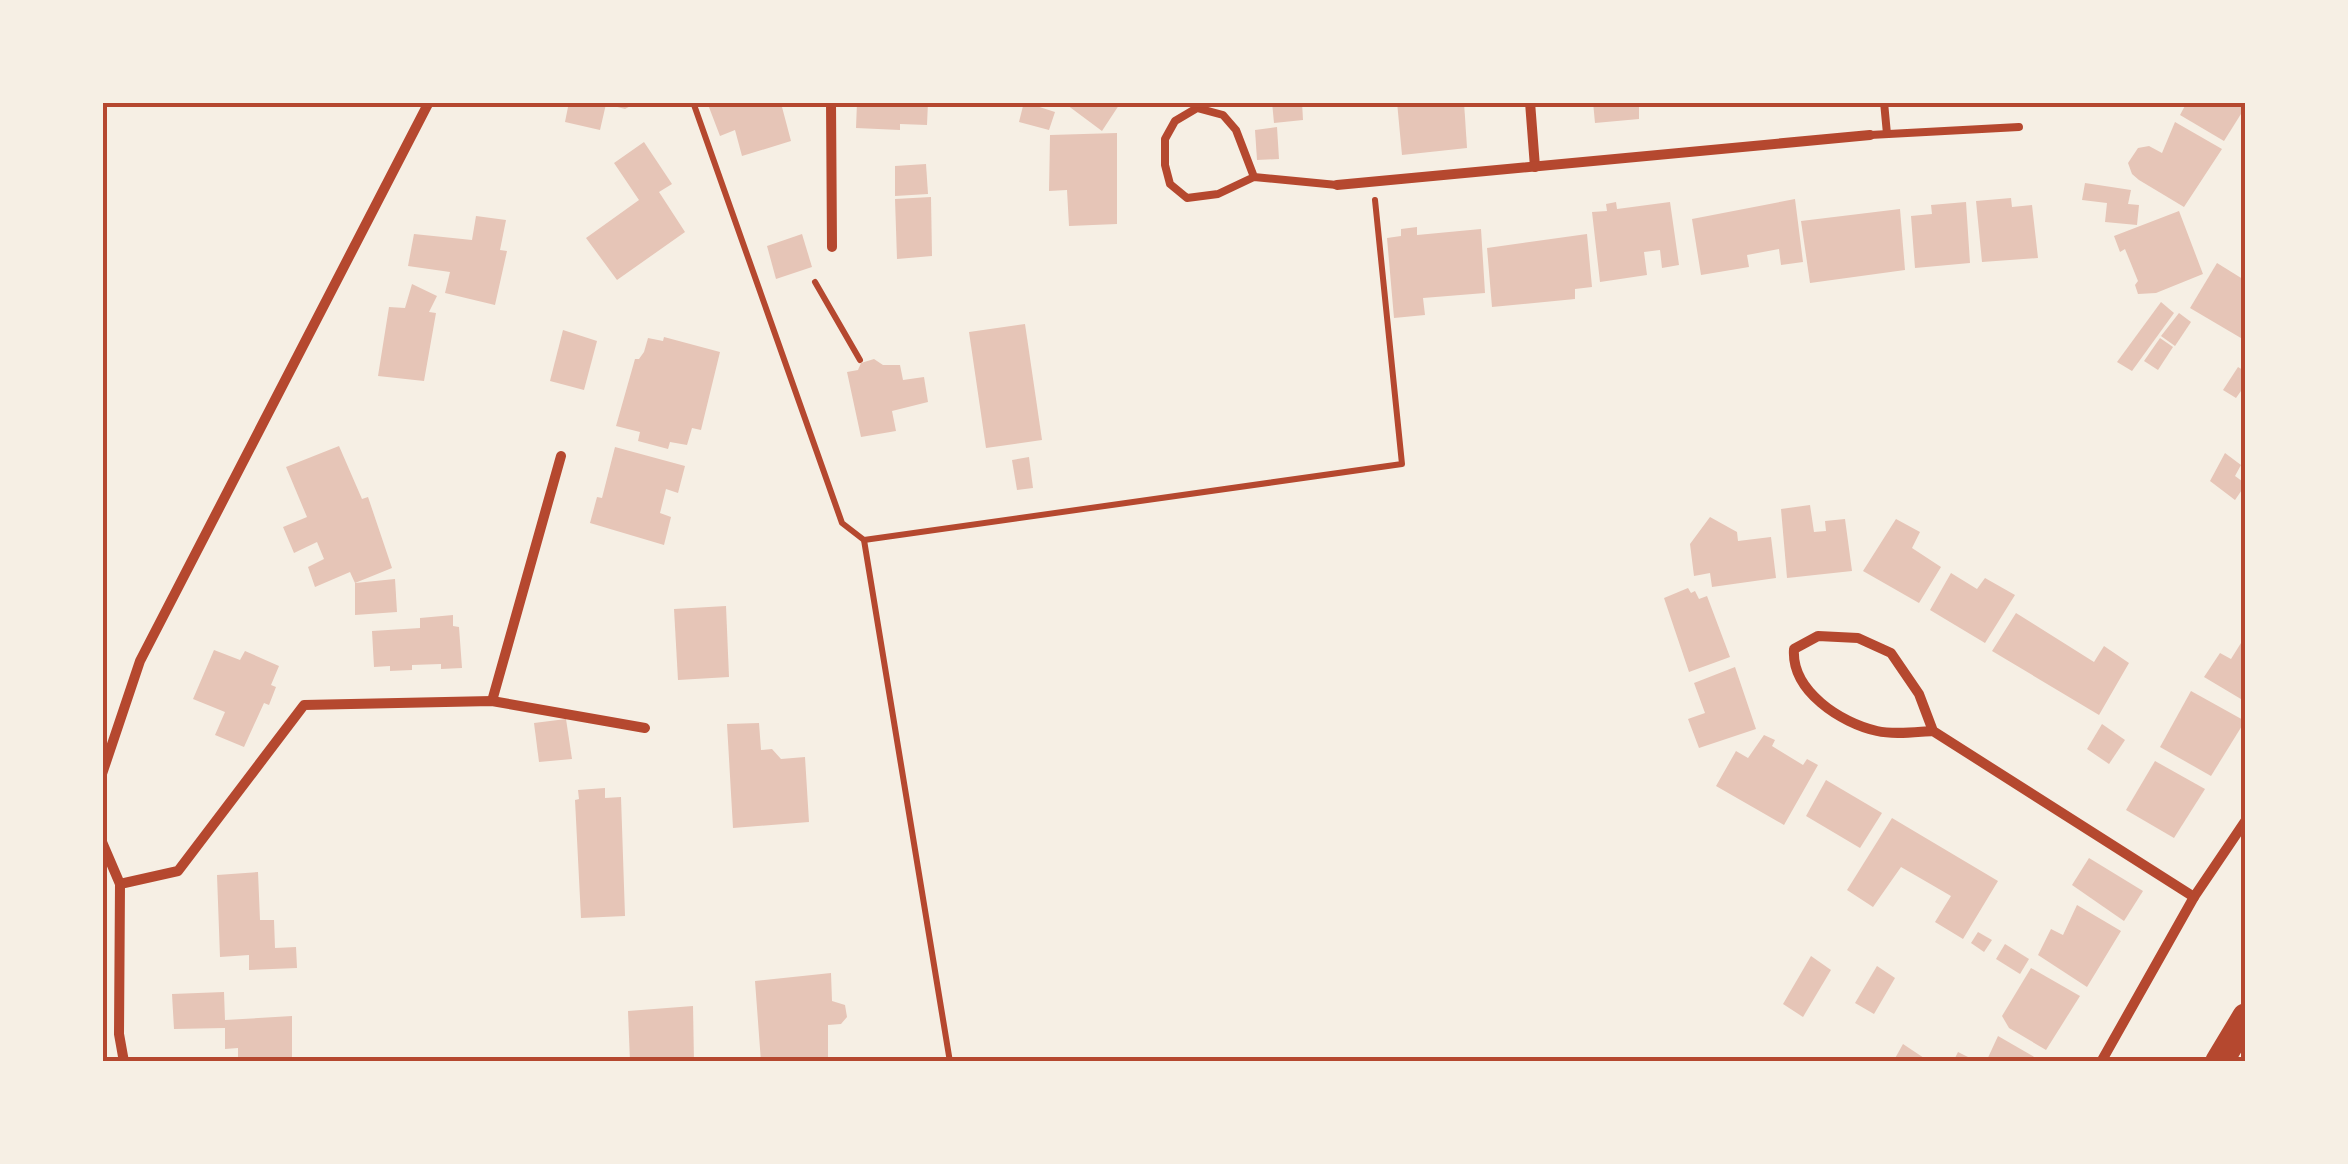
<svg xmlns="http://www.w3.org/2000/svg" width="2348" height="1164" viewBox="0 0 2348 1164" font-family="'Libre Baskerville',serif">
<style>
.building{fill:#e6c5b7}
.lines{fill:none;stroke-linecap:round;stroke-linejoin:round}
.path{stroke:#b5482f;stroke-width:6}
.service{stroke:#b5482f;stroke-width:8}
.minor{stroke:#b5482f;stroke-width:10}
.trunk{stroke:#b5482f;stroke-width:28}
.neatline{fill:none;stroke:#b5482f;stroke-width:4}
</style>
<rect width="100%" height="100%" fill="#f6efe4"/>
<!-- building -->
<g class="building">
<path d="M569,102H638L625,109L606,104L600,130L565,122Z"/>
<path d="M707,102H790L782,107L791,141L742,156L735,130L720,136Z"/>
<path d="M857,102H928L927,125L900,124V130L856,128Z"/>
<path d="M1024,102L1055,112L1049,130L1019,122Z"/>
<path d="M1063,102H1121L1102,131Z"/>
<path d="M1272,102H1302L1303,120L1274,123Z"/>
<path d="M1397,102H1464L1467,148L1402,155Z"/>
<path d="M1593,102H1646V105L1639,106V119L1595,123Z"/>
<path d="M2187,102H2246V106L2224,141L2180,115Z"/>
<path d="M2175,122L2222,149L2184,207L2139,180L2132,174L2128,163L2138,148L2149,146L2162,153Z"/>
<path d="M1277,127L1279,159L1257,160L1255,130Z"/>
<path d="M1117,133V224L1069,226L1067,190L1049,191L1050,135Z"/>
<path d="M644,142L672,184L659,192L685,232L617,280L586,238L639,200L614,163Z"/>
<path d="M926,164L928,194L895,196V166Z"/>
<path d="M2085,183L2131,190L2128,204L2139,205L2137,225L2105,222L2107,203L2082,200Z"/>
<path d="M931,197L932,256L897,259L895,199Z"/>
<path d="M2011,198L2012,207L2032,205L2038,258L1982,262L1976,201Z"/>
<path d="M1795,199L1803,262L1781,265L1779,249L1747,255L1749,267L1701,275L1692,219Z"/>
<path d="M1616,202L1617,209L1670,202L1679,265L1662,268L1660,250L1644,252L1647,275L1600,282L1592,212L1607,211L1606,204Z"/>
<path d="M1966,202L1970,263L1915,268L1911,216L1932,214L1931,205Z"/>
<path d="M1900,209L1905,270L1810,283L1801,221Z"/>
<path d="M2179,211L2203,274L2156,293L2138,294L2135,285L2138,281L2125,249L2120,252L2114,236Z"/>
<path d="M476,216L506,220L500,250L507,251L495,305L445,293L450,272L408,266L414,234L472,240Z"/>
<path d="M1417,227V235L1481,229L1485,293L1423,298L1425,315L1394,318L1387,238L1401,236V229Z"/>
<path d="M802,234L812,267L776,279L767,246Z"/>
<path d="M1587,234L1592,287L1575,289V299L1492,307L1487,248Z"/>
<path d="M2217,263L2246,281V341L2190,308Z"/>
<path d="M412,284L437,296L429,312L436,313L424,381L378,376L389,307L405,308Z"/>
<path d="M2161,302L2174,313L2132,371L2117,362Z"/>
<path d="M2179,313L2191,322L2175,346L2161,336Z"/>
<path d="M1025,324L1042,440L986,448L969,332Z"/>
<path d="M563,330L597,341L584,390L550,381Z"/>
<path d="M664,337L720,352L701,430L692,428L687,445L670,442L668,449L638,441L640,432L616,426L635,359H639L644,352L648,338L663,341Z"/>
<path d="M2160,338L2173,347L2158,370L2144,361Z"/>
<path d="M874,359L883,365H900L903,380L924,377L928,402L892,411L896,431L861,437L847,372L858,370L861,363Z"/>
<path d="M2238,367L2246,372V384L2236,398L2223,390Z"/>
<path d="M339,446L362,499L368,497L392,568L355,583L350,572L315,587L308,567L324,559L317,542L294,553L283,527L307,517L286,467Z"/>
<path d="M615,447L685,466L678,493L666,489L660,513L671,517L664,545L590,523L597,497L602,498Z"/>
<path d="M2225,453L2241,465L2235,476L2246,484L2235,500L2210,481Z"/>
<path d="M1029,457L1033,488L1017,490L1012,460Z"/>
<path d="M1810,505L1814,532L1826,531L1825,521L1845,519L1852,571L1787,578L1781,509Z"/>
<path d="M1710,517L1737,532L1738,541L1771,537L1776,578L1712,587L1710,573L1694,576L1690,544Z"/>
<path d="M1896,519L1920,532L1912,548L1941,567L1919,603L1863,571Z"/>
<path d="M1951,573L1977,589L1985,578L2015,595L1985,643L1930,610Z"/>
<path d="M395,579L397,612L355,615V583Z"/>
<path d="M1688,588L1691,593L1695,591L1699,599L1707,596L1730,657L1689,672L1664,598Z"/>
<path d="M726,606L729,677L678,680L674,609Z"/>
<path d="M2016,613L2094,662L2104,646L2129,663L2099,715L1992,651Z"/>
<path d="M453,615V626L459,627L462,668L441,669V664L412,665V670L390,671V666L374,667L372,631L420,628V618Z"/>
<path d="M2246,635V702L2204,677L2220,653L2231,659Z"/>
<path d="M214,650L240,660L245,651L279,666L271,685L276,687L269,705L264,703L244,747L215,735L225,712L193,699Z"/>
<path d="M1735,667L1756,729L1699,748L1688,719L1705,713L1694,683Z"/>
<path d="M2191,691L2245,721L2211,776L2160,747Z"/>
<path d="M566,719L572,759L539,762L534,723Z"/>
<path d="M759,723L761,750L772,749L781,759L805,757L809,822L733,828L727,724Z"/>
<path d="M2102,724L2125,740L2109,764L2087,749Z"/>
<path d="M1764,735L1775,740L1772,746L1803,765L1807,759L1818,765L1784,825L1716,786L1736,751L1748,758Z"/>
<path d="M2155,761L2205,789L2174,838L2126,810Z"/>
<path d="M1826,780L1882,813L1860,848L1806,816Z"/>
<path d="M605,788V798L621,797L625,916L581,918L575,800L579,799L578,790Z"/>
<path d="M1892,818L1998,881L1963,939L1935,922L1951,896L1901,867L1873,907L1847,890Z"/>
<path d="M2089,858L2143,891L2124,921L2072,885Z"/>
<path d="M258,872L260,920H274L275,948L296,947L297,968L249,970V955L220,957L217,875Z"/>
<path d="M2077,905L2121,931L2087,987L2038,955L2051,929L2063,935Z"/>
<path d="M1978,932L1992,940L1984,952L1971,943Z"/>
<path d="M2005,944L2029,959L2020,974L1996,959Z"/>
<path d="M1811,956L1831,970L1803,1017L1783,1004Z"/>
<path d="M1877,966L1895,978L1874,1014L1855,1003Z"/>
<path d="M2031,968L2080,996L2046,1050L2009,1028L2002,1016Z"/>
<path d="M831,973L832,1001L845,1005L847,1017L841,1024L828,1025V1062H761L755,981Z"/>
<path d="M224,992L225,1020L292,1016V1062H238V1048L225,1049V1028L174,1029L172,994Z"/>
<path d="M693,1006L694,1062H630L628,1011Z"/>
<path d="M1998,1036L2043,1062H1986Z"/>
<path d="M1903,1044L1930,1062H1893Z"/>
<path d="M1958,1052L1978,1062H1953Z"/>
</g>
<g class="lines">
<!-- path -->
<g class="path">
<path d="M693,102L842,523L864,540L950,1062"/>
<path d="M815,282L860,360"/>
<path d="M864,540L1402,464L1375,200"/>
</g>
<!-- service -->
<g class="service">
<path d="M1884,102L1887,134"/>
<path d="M1870,135L2019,127"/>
<path d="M1254,177L1218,194L1187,198L1170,184L1165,165V139L1175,121L1197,108L1223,115L1236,130L1254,177L1337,185"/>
</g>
<!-- minor -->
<g class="minor">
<path d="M831,102L832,247"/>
<path d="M1530,102L1535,167"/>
<path d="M1337,185L1870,135"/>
<path d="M492,701L561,456"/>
<path d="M1933,731C1915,732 1894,735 1877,731C1841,723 1791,691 1794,649L1818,636L1858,638L1891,653L1919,694L1933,731L2194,897"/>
<path d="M102,774L140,661L429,102"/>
<path d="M102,842L120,884L119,1034L124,1062"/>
<path d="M120,884L178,871L304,705L492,701L645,728"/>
<path d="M2101,1062L2194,897L2246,820"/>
</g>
<!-- trunk -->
<path class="trunk" d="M2219,1062L2246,1017"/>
</g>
<!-- border -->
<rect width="2348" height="1164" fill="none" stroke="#f6efe4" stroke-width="210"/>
<rect x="105" y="105" width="2138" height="954" class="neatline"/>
</svg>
